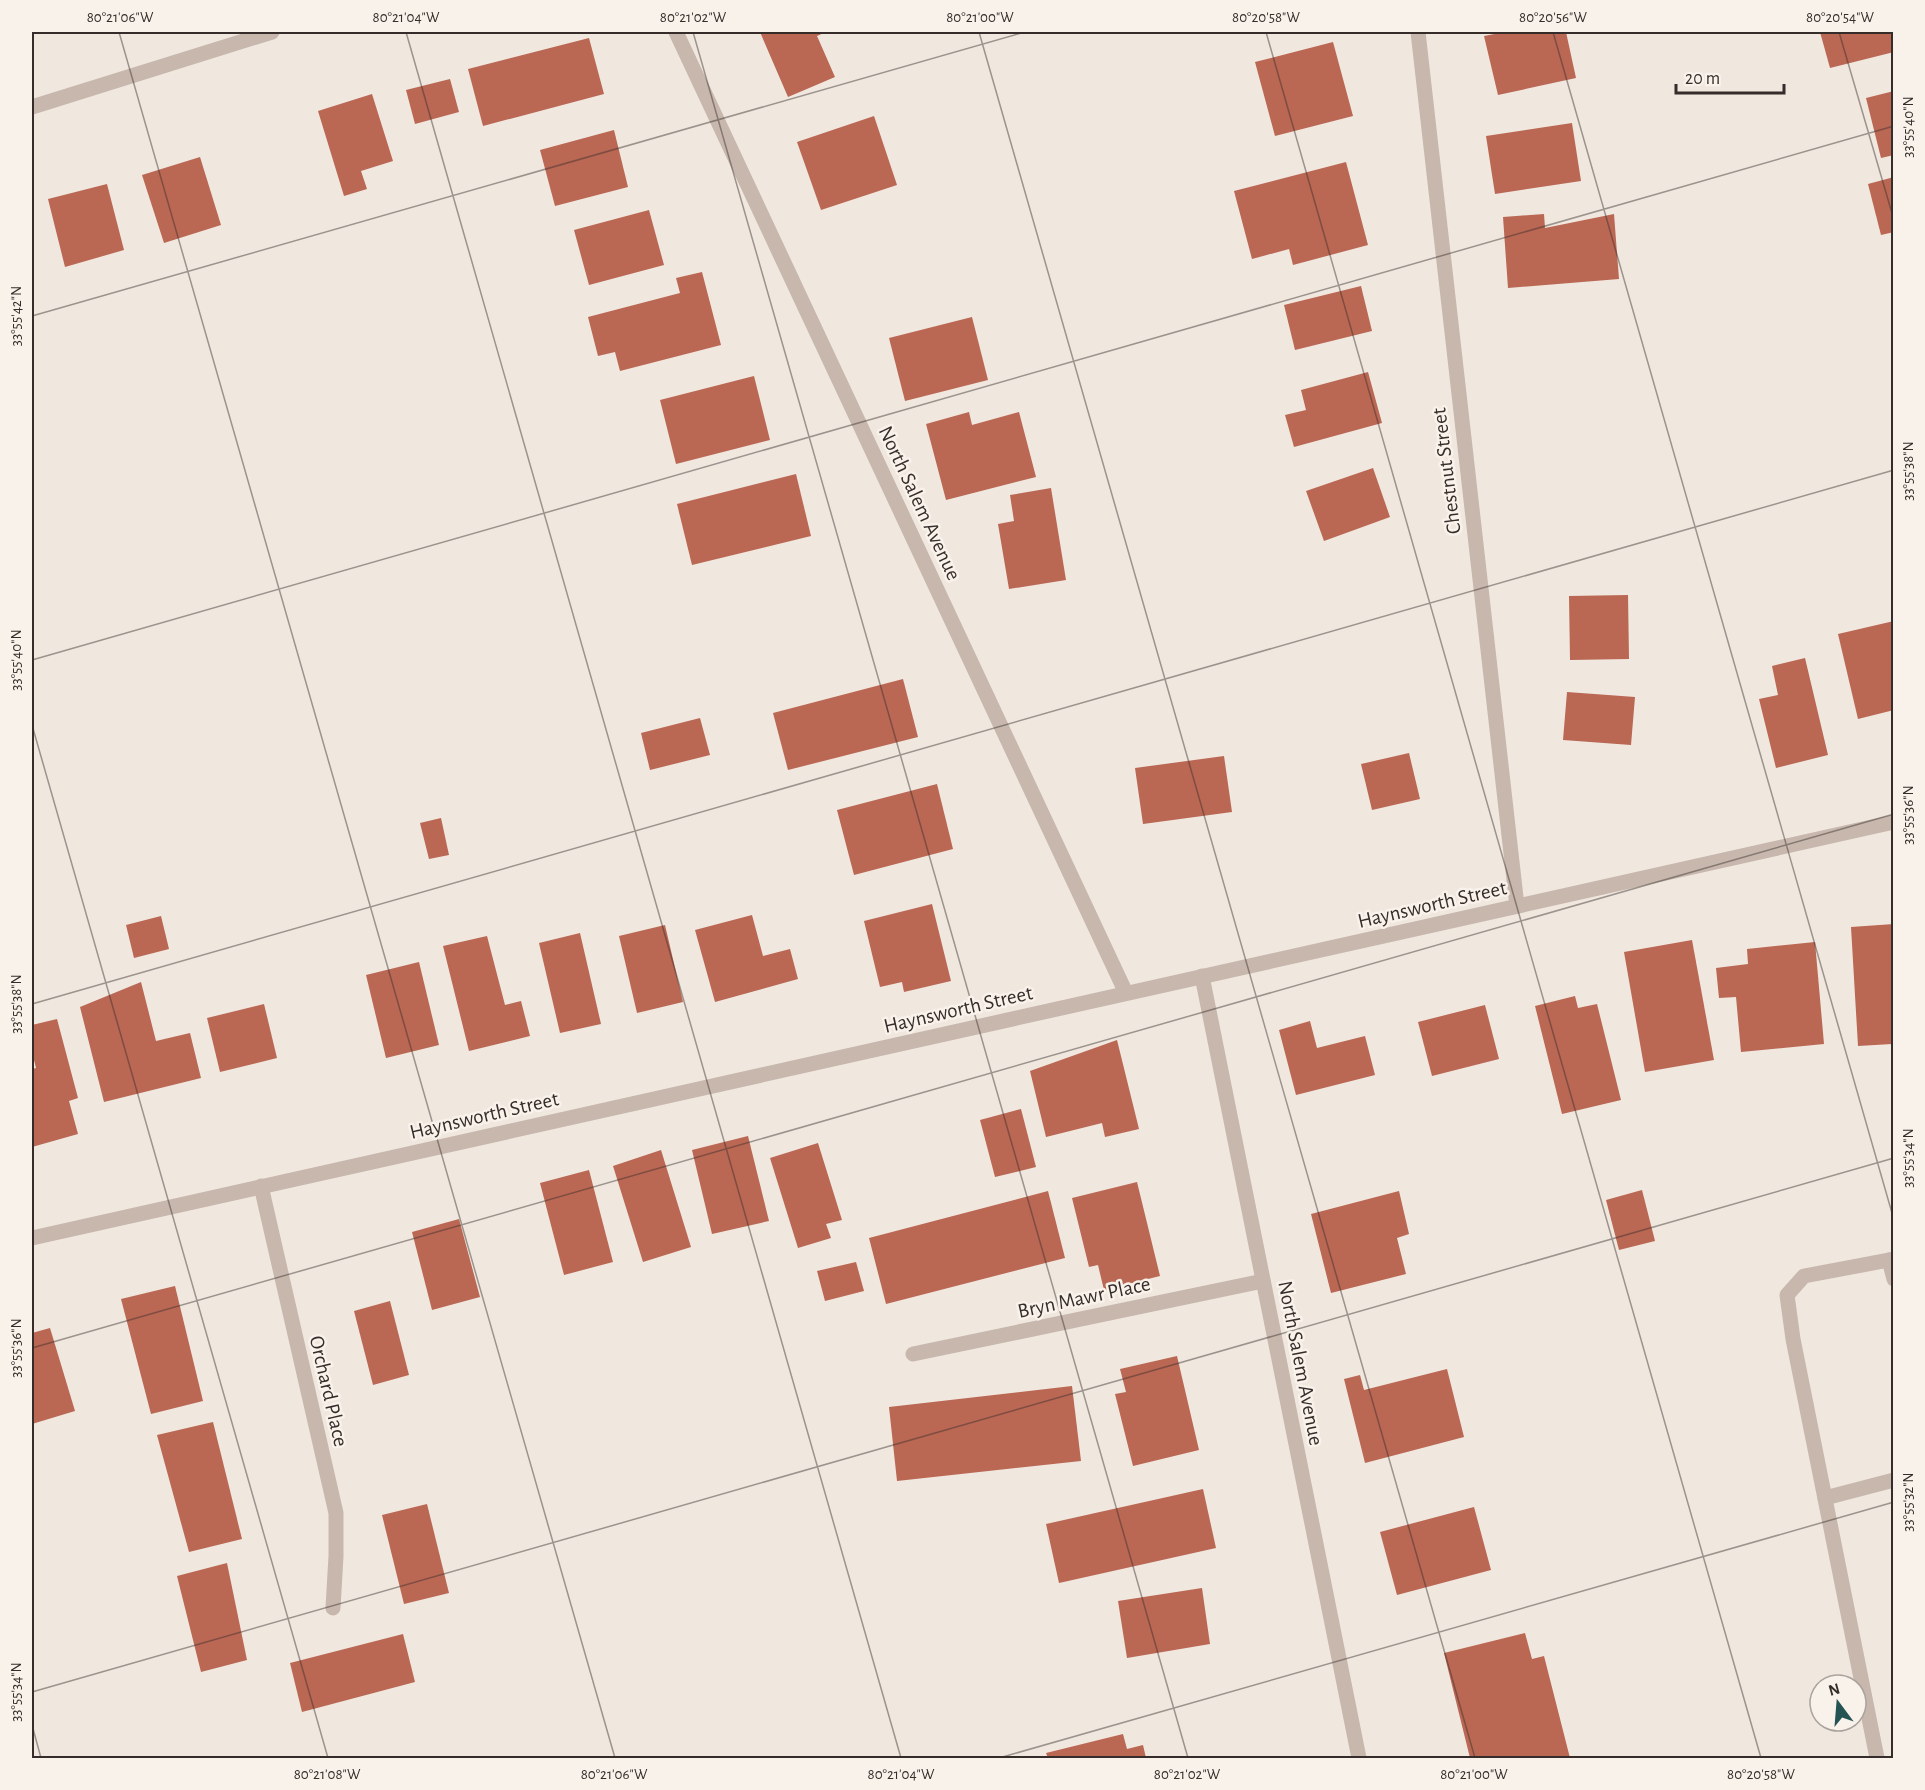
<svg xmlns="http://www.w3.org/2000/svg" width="1925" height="1790" viewBox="0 0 1925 1790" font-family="'Alegreya Sans',sans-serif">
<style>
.building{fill:#ba6753}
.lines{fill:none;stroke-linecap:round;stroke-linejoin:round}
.service{stroke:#c7b7ac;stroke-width:15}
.minor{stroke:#c7b7ac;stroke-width:15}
.ticks{fill:none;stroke:#362d2a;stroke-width:1.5;stroke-opacity:0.45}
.labels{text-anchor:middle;stroke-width:5;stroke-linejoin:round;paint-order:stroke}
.street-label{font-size:21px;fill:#362d2a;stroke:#f8f2eb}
.neatline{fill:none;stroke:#362d2a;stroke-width:2}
.ticks-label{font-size:15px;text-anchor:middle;fill:#362d2a}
</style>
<rect width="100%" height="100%" fill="#f0e7df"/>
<!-- building -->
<g class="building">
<path d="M760,32H826L817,36L835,77L788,97Z"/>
<path d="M1505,32H1566L1576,78L1498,95L1484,36Z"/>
<path d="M1820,32H1894V52L1830,68Z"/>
<path d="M589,38L604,94L483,126L468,69Z"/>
<path d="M1333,42L1353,116L1275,136L1255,62Z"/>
<path d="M450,79L459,112L415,124L406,90Z"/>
<path d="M1894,91V155L1881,158L1866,98Z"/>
<path d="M372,94L393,161L361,171L367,189L344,196L318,111Z"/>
<path d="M874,116L897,185L821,210L797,142Z"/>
<path d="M1572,123L1581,181L1495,194L1486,136Z"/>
<path d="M614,130L628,187L555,206L540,150Z"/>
<path d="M200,157L221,225L164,243L142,175Z"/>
<path d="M1346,162L1368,245L1293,265L1289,249L1252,259L1234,191Z"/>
<path d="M1894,177V232L1881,235L1868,184Z"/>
<path d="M107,184L124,250L65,267L48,199Z"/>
<path d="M649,210L664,265L589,285L574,230Z"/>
<path d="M1544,214L1545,228L1614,214L1619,279L1508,288L1503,217Z"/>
<path d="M702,272L721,345L620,371L615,352L598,356L588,317L680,293L676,278Z"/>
<path d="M1361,286L1372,331L1295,350L1284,305Z"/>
<path d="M972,317L988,380L905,401L889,338Z"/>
<path d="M1368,372L1382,423L1294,447L1285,415L1306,410L1301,390Z"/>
<path d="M754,376L770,440L676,464L660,400Z"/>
<path d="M969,412L972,425L1019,412L1036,477L946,500L926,424Z"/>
<path d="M1373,468L1390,517L1324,541L1306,491Z"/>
<path d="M796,474L811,536L692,565L677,504Z"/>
<path d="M1051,488L1066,580L1009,589L998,524L1014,521L1010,495Z"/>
<path d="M1628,595L1629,659L1570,660L1569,596Z"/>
<path d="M1894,621V710L1858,719L1838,634Z"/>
<path d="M1805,658L1828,755L1776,768L1759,699L1778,695L1772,666Z"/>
<path d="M903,679L918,737L788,770L773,713Z"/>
<path d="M1567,692L1635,697L1631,745L1563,740Z"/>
<path d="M700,718L710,755L650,770L641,733Z"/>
<path d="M1409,753L1420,799L1372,810L1361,764Z"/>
<path d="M1224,756L1232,812L1143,824L1135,768Z"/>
<path d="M937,784L953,849L854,875L837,810Z"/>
<path d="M441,818L449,855L429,859L420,823Z"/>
<path d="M932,904L951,981L904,992L902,982L880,987L864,921Z"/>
<path d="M752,915L763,956L790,949L798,979L715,1002L695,930Z"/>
<path d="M161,916L169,949L134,958L126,925Z"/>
<path d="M1894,924V1031H1891L1892,1044L1858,1046L1851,927Z"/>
<path d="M665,925L683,1002L637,1013L619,936Z"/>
<path d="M580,933L601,1024L560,1033L539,943Z"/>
<path d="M487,936L505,1005L521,1001L530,1036L469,1051L443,946Z"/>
<path d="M1692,940L1714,1060L1645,1072L1624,952Z"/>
<path d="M1815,942L1824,1044L1741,1052L1736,997L1719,998L1716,968L1748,964L1747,949Z"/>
<path d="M419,962L439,1045L386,1058L366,975Z"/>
<path d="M141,982L156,1041L190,1033L201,1078L104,1102L80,1007Z"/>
<path d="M1575,996L1578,1008L1597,1004L1621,1100L1562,1114L1535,1006Z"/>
<path d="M264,1004L277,1058L220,1072L207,1018Z"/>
<path d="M1485,1005L1499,1059L1432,1076L1418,1022Z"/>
<path d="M57,1019L78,1098L69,1101L78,1134L32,1147V1069L36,1068L32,1052V1025Z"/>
<path d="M1310,1021L1317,1048L1365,1036L1375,1075L1296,1095L1279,1030Z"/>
<path d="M1117,1040L1139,1129L1105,1137L1102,1123L1046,1137L1030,1071Z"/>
<path d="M1021,1109L1036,1167L995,1177L980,1120Z"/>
<path d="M748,1136L769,1221L712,1234L692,1150Z"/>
<path d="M818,1143L842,1220L826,1224L831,1238L798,1248L770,1158Z"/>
<path d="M661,1150L691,1247L643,1262L613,1166Z"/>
<path d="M589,1170L613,1262L564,1275L540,1183Z"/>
<path d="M1137,1182L1160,1276L1104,1290L1098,1265L1089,1267L1072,1198Z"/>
<path d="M1642,1190L1655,1241L1619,1250L1606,1200Z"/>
<path d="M1048,1191L1065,1258L886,1304L869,1238Z"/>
<path d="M1399,1191L1409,1234L1397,1238L1406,1274L1331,1293L1311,1214Z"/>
<path d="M459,1219L480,1297L432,1310L412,1232Z"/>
<path d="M856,1262L864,1291L825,1301L817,1271Z"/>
<path d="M175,1286L203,1401L151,1414L121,1299Z"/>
<path d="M390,1301L409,1375L373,1385L354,1311Z"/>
<path d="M50,1328L75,1411L32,1424V1333Z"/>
<path d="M1177,1356L1199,1450L1133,1466L1115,1394L1126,1392L1120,1369Z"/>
<path d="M1447,1369L1464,1437L1365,1463L1344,1379L1360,1375L1364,1390Z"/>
<path d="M1072,1386L1081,1461L897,1481L889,1407Z"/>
<path d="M213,1422L242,1539L189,1552L157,1435Z"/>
<path d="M1203,1489L1216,1548L1059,1583L1046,1524Z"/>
<path d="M427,1504L449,1593L404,1604L382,1515Z"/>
<path d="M1474,1507L1491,1570L1397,1595L1380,1532Z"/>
<path d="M227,1563L247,1660L201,1672L177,1576Z"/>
<path d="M1202,1588L1210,1644L1127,1658L1118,1601Z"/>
<path d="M1525,1633L1532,1659L1544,1656L1570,1758H1470L1444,1653Z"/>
<path d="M403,1634L415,1682L302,1712L290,1663Z"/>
<path d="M1123,1734L1127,1749L1143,1745L1146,1758H1048L1046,1753Z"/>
</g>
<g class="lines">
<!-- service -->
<g class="service">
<path d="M1889,1260L1894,1279"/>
<path d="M1825,1498L1894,1480"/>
<path d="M1877,1758L1793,1339L1787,1295L1804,1276L1894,1259"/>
</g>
<!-- minor -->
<g class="minor">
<path d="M676,32L1126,993"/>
<path d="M1418,32L1517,906"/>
<path d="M32,107L272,32"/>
<path d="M1202,976L1359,1758"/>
<path d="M261,1186L336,1513V1556L333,1608"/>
<path d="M32,1238L1894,822"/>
<path d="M913,1354L1263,1281"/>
</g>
</g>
<!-- ticks -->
<path class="ticks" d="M119,32L615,1758M406,32L901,1758M693,32L1188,1758M979,32L1475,1758M1266,32L1761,1758M1553,32L1894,1220M1839,32L1894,220M32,316L1025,32M32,660L1894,126M32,725L328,1758M32,1004L1894,470M32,1348L1894,814M32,1692L1894,1158M32,1725L41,1758M999,1758L1894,1502"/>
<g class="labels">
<!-- street labels -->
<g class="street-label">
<text transform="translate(1446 471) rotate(-97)" y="7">Chestnut Street</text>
<text transform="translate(920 503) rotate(65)" y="7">North Salem Avenue</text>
<text transform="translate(1432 904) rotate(-13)" y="7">Haynsworth Street</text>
<text transform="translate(958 1009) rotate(-13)" y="7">Haynsworth Street</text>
<text transform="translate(484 1115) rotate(-13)" y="7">Haynsworth Street</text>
<text transform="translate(1084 1297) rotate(-12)" y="7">Bryn Mawr Place</text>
<text transform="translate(1301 1363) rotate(79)" y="7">North Salem Avenue</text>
<text transform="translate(329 1391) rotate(77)" y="7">Orchard Place</text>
</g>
</g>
<!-- border -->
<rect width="1925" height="1790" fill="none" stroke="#f8f2eb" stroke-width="66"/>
<!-- north arrow -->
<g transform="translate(1838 1703) rotate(344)"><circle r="28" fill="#f8f2eb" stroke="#aaa39e" stroke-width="1.5"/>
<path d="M0-4.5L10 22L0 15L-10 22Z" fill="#245354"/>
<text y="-9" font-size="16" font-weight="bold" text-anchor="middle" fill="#362d2a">N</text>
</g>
<!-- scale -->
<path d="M1676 84v9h108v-9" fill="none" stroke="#362d2a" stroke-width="3"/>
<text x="1685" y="84" font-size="18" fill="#362d2a" stroke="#f8f2eb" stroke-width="4.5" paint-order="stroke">20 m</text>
<rect x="33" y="33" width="1859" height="1724" class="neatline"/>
<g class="ticks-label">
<text x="120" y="22">80°21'06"W</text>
<text x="406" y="22">80°21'04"W</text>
<text x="693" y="22">80°21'02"W</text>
<text x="980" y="22">80°21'00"W</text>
<text x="1266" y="22">80°20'58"W</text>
<text x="1553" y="22">80°20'56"W</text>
<text x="1840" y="22">80°20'54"W</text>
<text transform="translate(1908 127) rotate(-90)" y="5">33°55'40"N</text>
<text transform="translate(16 316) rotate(-90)" y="5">33°55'42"N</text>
<text transform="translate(1908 471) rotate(-90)" y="5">33°55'38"N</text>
<text transform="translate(16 660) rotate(-90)" y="5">33°55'40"N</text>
<text transform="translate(1908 815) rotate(-90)" y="5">33°55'36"N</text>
<text transform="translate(16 1004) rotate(-90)" y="5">33°55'38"N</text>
<text transform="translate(1908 1158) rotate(-90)" y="5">33°55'34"N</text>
<text transform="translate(16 1348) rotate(-90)" y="5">33°55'36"N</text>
<text transform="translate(1908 1502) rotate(-90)" y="5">33°55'32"N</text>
<text transform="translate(16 1692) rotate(-90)" y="5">33°55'34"N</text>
<text x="327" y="1779">80°21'08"W</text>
<text x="614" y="1779">80°21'06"W</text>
<text x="901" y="1779">80°21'04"W</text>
<text x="1187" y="1779">80°21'02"W</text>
<text x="1474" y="1779">80°21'00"W</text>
<text x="1761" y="1779">80°20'58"W</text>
</g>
</svg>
